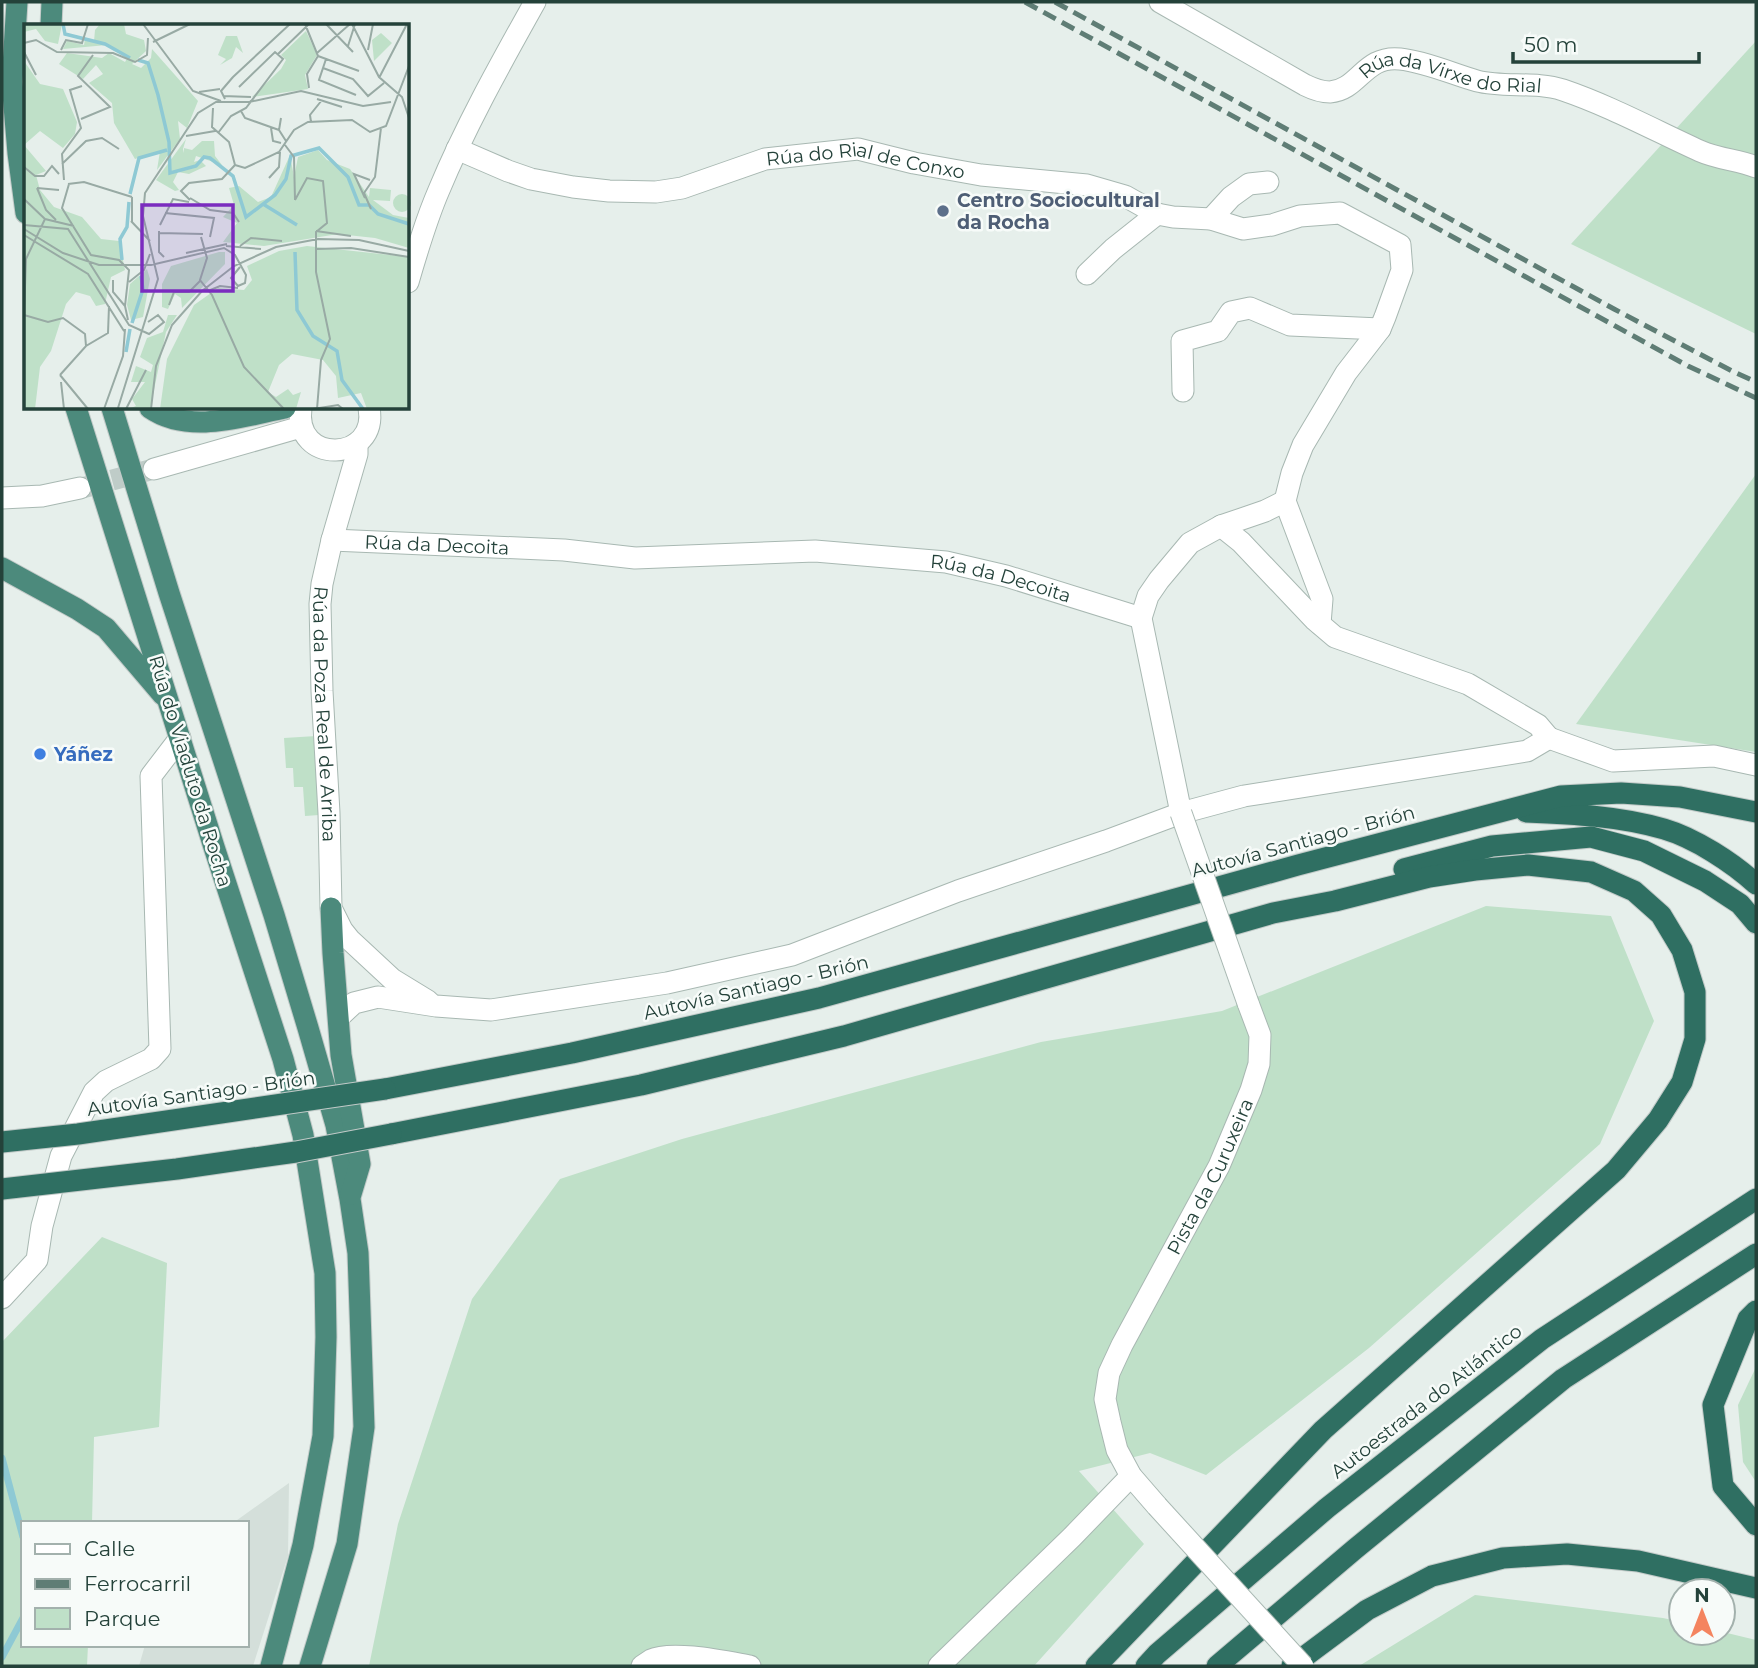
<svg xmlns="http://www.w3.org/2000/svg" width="1758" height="1668" viewBox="0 0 1758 1668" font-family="Montserrat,sans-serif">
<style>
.built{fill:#d4dfda}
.green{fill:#bfe0c8}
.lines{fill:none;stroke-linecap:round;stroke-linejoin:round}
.stream{stroke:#8ec9d4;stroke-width:7}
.minor-tunnel{stroke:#bfccc8;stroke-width:21;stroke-dasharray:21 10;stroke-linecap:butt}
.minor-casing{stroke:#a8b8b2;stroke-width:23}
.trunk-casing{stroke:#c2cac8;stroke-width:23}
.motorway-casing{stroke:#c2cac8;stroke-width:23}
.minor{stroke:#fff;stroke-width:21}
.trunk{stroke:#4c8a7c;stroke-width:21}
.motorway{stroke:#2f6f62;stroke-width:21}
.rail{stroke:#5f7d75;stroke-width:5;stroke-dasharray:14 7;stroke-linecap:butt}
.minor-bridge-casing{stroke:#a8b8b2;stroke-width:23;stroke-linecap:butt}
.motorway-bridge-casing{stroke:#c2cac8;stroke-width:23;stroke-linecap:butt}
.minor-bridge{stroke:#fff;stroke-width:21}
.motorway-bridge{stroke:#2f6f62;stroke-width:21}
.service-dot{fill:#5c6f8a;stroke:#f7fbf9;stroke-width:2.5}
.shop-dot{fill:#3f7fe0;stroke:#f7fbf9;stroke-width:2.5}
.labels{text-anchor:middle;stroke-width:5;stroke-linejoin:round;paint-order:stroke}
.street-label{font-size:19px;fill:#24423a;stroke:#f7fbf9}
.service-label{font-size:19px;font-weight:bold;fill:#4e5e75;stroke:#f7fbf9;text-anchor:start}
.shop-label{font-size:19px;font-weight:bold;fill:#366cbe;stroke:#f7fbf9;text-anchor:start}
.inset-river{fill:none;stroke:#8ec9d4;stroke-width:3.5}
.inset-road{fill:none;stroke:#98aaa4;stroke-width:2}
.view{fill:#7b2cbf;fill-opacity:0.15;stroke:#7b2cbf;stroke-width:3.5}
.inset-edge{fill:none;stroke:#24423a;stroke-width:3.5}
</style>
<rect width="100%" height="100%" fill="#e6efeb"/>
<!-- built -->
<path class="built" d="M289,1483L288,1556L253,1666H139L145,1645H247V1523H233Z"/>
<!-- green -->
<g class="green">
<path d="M1756,41V334L1571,244Z"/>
<path d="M1756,474V752L1576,724Z"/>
<path d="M316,736L319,815L305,816L303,787H294L293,768H286L284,738Z"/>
<path d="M1486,906L1611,916L1654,1021L1600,1144L1369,1348L1206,1475L1150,1453L1079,1471L1144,1544L1034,1666H369L398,1524L472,1299L560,1179L682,1139L1041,1042L1222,1011Z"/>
<path d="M102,1237L167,1263L159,1427L94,1437L92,1523H23V1645H88L87,1666H2V1342Z"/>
<path d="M1756,1367V1482L1743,1462L1738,1405Z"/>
<path d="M1475,1595L1663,1618L1681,1622V1633L1723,1632L1756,1640V1666H1359Z"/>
</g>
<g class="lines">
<!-- stream -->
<g class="stream">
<path d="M2,1458L23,1537"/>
<path d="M2,1657L23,1618"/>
</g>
<!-- minor-tunnel -->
<path class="minor-tunnel" d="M82,488L150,470"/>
<!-- minor casing -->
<g class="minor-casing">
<g id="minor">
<path id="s1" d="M1160,2L1305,85C1313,89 1321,92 1330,92C1359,90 1364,55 1400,59C1427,62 1452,74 1477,81C1504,88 1535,81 1563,90C1610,106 1654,130 1700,151C1718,159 1738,160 1756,167"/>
<path id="s2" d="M457,149L508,171L531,179L573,187L609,191L656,192L682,188L765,159L858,149L914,163L981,175L1087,185L1125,196L1157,214L1173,217L1211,219L1243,229L1272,225L1300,216L1340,213L1400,245L1402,270L1385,317L1380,329L1346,373L1303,445L1292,473L1285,501L1322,599L1320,624"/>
<path d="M1211,219L1231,197L1249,184L1268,182"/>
<path d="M1087,274L1113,249L1157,214"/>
<path d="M408,282C417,251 426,220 439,190C466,125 501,63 535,2"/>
<path d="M1183,391L1182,341L1218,331L1231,312L1250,308L1290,325L1380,329"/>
<path d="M301,408C293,466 379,462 369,408"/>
<path id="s3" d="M357,443V454L332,540L322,584L320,604L322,691L329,813L331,908L342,930L350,940L392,979L428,1001"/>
<path d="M154,469L301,427"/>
<path d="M2,498L42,496L80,488"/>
<path d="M1221,526L1265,511L1285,501"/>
<path id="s4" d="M332,540L564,550L635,558L815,551L946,562L1006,576L1141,618"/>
<path d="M1549,738L1613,761L1714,756L1756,765"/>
<path d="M1181,813L1141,618L1148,596L1159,580L1190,543L1221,526L1241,542L1315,620L1335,637L1468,684L1538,725L1549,738"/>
<path d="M339,1017L354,1003L378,997L436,1006L491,1010L667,983L792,955L958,891L1106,841L1181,813L1244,796L1527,751L1549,738"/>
<path d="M2,1298L37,1260L42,1226L61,1156L94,1092L106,1081L151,1059L160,1049L151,776L180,738"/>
<path id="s5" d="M1157,1506L1131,1476L1117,1450L1110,1422L1105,1399L1109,1373L1122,1345L1219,1166L1251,1090L1259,1064L1260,1035L1248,1003"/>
<path d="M642,1666C645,1664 648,1662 651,1660C672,1650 727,1662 750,1666"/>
<path d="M939,1666L1072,1537L1131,1476"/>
</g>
</g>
<!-- trunk casing -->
<g class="trunk-casing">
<g id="trunk">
<path d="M17,2L12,82L18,153L26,213"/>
<path d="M51,26L52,2"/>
<path d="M76,408L214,847L283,1059L303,1135L325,1273L326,1337L323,1436L303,1545L271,1666"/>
<path d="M112,408L169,593L274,915L308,1028L336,1125L350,1199L358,1253L364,1427L347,1544L310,1666"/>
<path d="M150,408C189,435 244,416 285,408"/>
<path d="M2,568L77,609L106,628L163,695"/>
<path d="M331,908L333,953L341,1055L360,1164L351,1194"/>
</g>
</g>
<!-- motorway casing -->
<g class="motorway-casing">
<g id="motorway">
<path d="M1526,812C1573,814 1619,816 1664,829C1695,838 1733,863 1756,884"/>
<path d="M1404,869L1492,846L1591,837L1644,851L1705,881L1740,904L1756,923"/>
<path d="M385,1089L572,1053L819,998L1298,865L1561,796L1621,793L1680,797L1756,812"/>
<path d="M391,1134L641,1085L844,1036L1273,913L1335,901L1429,877L1475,870L1528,865L1591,872L1634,891L1661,915L1682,950L1695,992V1039L1682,1082L1658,1120L1616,1170L1323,1430L1096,1666"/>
<path d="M1756,1311L1748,1319L1713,1405L1723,1486L1756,1525"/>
<path d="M1146,1666L1157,1654L1327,1508L1542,1339L1756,1199"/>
<path d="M1217,1666L1355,1549L1563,1379L1756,1254"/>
<path d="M1292,1666L1367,1610L1432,1576L1503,1558L1567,1554L1638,1561L1756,1588"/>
</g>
</g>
<!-- minor -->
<use href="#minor" class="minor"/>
<!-- trunk -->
<use href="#trunk" class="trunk"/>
<!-- motorway -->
<use href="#motorway" class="motorway"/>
<!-- rail -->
<g class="rail">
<path d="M1025,2L1688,366L1756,398"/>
<path d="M1055,2L1614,309L1732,371L1756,382"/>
</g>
<!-- minor-bridge casing -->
<g class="minor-bridge-casing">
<g id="minor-bridge">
<path d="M1181,813L1248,1003"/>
<path d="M1157,1506L1303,1666"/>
</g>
</g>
<!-- motorway-bridge casing -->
<g class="motorway-bridge-casing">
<g id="motorway-bridge">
<path d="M2,1142L78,1134L385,1089"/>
<path d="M2,1189L177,1169L296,1152L391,1134"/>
</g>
</g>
<!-- minor-bridge -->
<use href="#minor-bridge" class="minor-bridge"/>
<!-- motorway-bridge -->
<use href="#motorway-bridge" class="motorway-bridge"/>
</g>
<!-- markers -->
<circle class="service-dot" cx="943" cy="211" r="7"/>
<circle class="shop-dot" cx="40" cy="754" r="7"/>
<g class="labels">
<!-- street labels -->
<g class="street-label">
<text dy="7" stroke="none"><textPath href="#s1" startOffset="324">Rúa da Virxe do Rial</textPath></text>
<text dy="7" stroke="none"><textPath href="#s2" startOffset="422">Rúa do Rial de Conxo</textPath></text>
<text dy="7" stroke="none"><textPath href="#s4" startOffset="105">Rúa da Decoita</textPath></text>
<text dy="7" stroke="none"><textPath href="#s4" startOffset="672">Rúa da Decoita</textPath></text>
<text dy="7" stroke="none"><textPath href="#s3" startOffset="276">Rúa da Poza Real de Arriba</textPath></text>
<text transform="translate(191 771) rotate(73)" y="7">Rúa do Viaduto da Rocha</text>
<text transform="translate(1303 841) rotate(-15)" y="7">Autovía Santiago - Brión</text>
<text transform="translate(756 987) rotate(-13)" y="7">Autovía Santiago - Brión</text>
<text transform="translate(201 1093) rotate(-8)" y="7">Autovía Santiago - Brión</text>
<text dy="7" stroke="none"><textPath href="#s5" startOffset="369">Pista da Curuxeira</textPath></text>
<text transform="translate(1426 1401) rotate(-38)" y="7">Autoestrada do Atlántico</text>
</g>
<!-- service labels -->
<g class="service-label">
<text x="957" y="207">Centro Sociocultural<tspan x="957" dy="22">da Rocha</tspan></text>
</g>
<!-- shop labels -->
<g class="shop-label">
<text x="54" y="761">Yáñez</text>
</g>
</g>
<!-- overview -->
<g transform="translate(24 24)">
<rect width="385" height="385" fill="#e6efeb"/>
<path d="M0,0H38L34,20L21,17L12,5L0,8ZM76,0H100L102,10L120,16L122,27L108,40L117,44L127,34L128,25L174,77L163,104L154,97L156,115L133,146L136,127L111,135L90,99L88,79L65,59L79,50L72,41L59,55L35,40L43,29L78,34L85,29L101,38L104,33L83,21L39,25L43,17L60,21L61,15L70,17L71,6ZM282,7L293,31L281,51L284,65L228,73L257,45L262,36L257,31ZM357,9L368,19L350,37L348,16ZM202,12H213L219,29L212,23L208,34L196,41L202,35L194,31ZM0,37L16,60L39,65L53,98L51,110L39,124L16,107L0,121L22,147L12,151L16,166L30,183L58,193L77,215L95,217L101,246L87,253L81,280L72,282L66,272L52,268L42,280L27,327L16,343L11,385H0ZM162,115L159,125L160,129V124L168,126L178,117H190L191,132L198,141L172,132L170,138L176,136L182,142L165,150L154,148L149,158L155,166L151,167L132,156ZM294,126L303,136L326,145L345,173L346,164L367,166L366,177L349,176L369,191L385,194V224L351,214L314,210L240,222L199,218L213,199L199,193L210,181L205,164L215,162L234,178L247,173L266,131L270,153L274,133ZM369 179a9 9 0 1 1 18 0a9 9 0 1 1-18 0ZM283,222L385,233V385H343L337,369L314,374L312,352L299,336L268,330L255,341L244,368L252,373L264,365L269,371L277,368L272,385H136L143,335L170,281L194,264L220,266L228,256L223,242L255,227ZM195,228H201V240L158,284L157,274L151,270L144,285L138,283V260L147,242ZM123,245L126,255L119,293L107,296L103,281L106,260ZM144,291H153L142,308L126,385H104L112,382L108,375L121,358H107L112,342L127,348L129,341L116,333L123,314L139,308Z" fill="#bfe0c8"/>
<path class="inset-river" d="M39,0L41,10L81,20L106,34M114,36L124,39L134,71L145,118L146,149L172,142L180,133L186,134L209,152L222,193L251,171L262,155L267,132L295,124L324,153L335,181H345L354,190L385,200M106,170L115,134L143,126M239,180L273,201M271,228L273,286L289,312L313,327L318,356L339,385M98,236L96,215L103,203L105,178M108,299L119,265L117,252M102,328L106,305"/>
<path class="inset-road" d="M119,0L169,67L197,77M281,0L294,32M302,0L329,28M328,0L355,53L378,73L385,94M129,18L166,0M0,19L12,16L33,28L89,29L111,38L123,31L124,14M324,22L331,0M37,26L42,16L58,19L64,0M344,26L349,0M0,28L12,51M293,29L326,0M254,30L285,0M294,32L335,47M302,35L295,56L332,71M299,44L329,55L344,72L360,59M209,53L266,0M355,54L383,0M285,64L283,50L294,32M175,68L196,65M199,72L227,73M201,75L197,67L209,53M293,75L318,83M189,84L188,103L205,118L211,141M217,87L221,94L255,106M257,94L255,106L262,117M57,95L86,83L54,52L69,31M287,98L286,91L298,76M247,104L249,117L257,119M194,109L207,92L222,84L259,35L251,28L215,63M162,112L191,107M261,121L270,133L271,176M38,140L62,117L78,114L95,125M211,141L221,144L255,128L270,106L284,98L328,96L346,108L362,102L385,42M0,143L11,152H20L28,142L35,150M245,154L255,143L256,128M40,156L38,130L57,104L46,66L58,62M44,160L60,158L108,173M45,160L38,184L67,231L95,236L105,246L101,282M13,164L22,186L32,196M13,164L35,166M108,173V199M166,174L186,186L209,189L215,198M341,174L330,150L346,156M0,175L21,195L50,202M166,176L157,167L165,159L198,155L211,141M271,176L283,154L299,157L303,199L292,208V248L306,315L297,336L293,385M347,185L340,169L351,153L357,104M141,189L190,194L186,213M107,197L126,217M0,201L44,205L105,301L125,310L140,298L134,291L124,298M136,201L149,175L165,178M0,205L39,229L75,241H127L200,224L211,231L222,251L221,259L214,262L207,254L216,243M135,207V228L140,233M292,207L327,212M135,209L179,210M0,211L64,250L100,307M177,213L183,234L176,256L188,271L220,343L260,385M202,222L237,225M216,222L227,214L258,217M293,225L327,224L385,233M162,229L203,220M89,256V268L101,282L104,296M105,258L120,246L126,230M184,267L196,262L214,264M145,281L150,268H165L176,257M0,291L2,235L21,195M0,291L24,298L39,294L61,310L62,322M36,351L62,322L84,309L85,282M36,351L64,385M37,358L40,385M94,384L134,255L119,192L121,169L174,89L192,78H225L277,67L339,82L367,78M80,385L99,332L101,305M102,385L122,346M127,385L132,342L148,301L178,267L210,242L252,223L294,215L335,216L385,227M289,385L314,381L319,385"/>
<path class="view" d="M118,181H209V267H118Z"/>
<rect width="385" height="385" class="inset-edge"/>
</g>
<!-- border -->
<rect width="1758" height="1668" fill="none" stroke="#24423a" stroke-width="7"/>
<!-- legend -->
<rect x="21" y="1521" width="228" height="126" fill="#f7fbf9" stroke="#a3b1ad" stroke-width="2"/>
<rect x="35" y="1544" width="35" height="10" fill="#ffffff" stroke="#a3b1ad" stroke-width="2"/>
<text x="84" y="1556" font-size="21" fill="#24423a">Calle</text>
<rect x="35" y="1579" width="35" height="10" fill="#5f7d75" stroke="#a3b1ad" stroke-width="2"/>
<text x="84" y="1591" font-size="21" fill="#24423a">Ferrocarril</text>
<rect x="35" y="1608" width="35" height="21" fill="#bfe0c8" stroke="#a3b1ad" stroke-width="2"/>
<text x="84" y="1626" font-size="21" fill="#24423a">Parque</text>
<!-- north arrow -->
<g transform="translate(1702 1612)"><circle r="33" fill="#f7fbf9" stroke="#a3b1ad" stroke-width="2"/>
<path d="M0-5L12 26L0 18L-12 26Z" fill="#f4845f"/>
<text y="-10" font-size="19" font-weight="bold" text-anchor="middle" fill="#24423a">N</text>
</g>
<!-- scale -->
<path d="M1513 52v10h186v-10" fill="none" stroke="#24423a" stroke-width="3.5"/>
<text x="1524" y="52" font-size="21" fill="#24423a" stroke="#f7fbf9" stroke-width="5" paint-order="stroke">50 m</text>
</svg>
